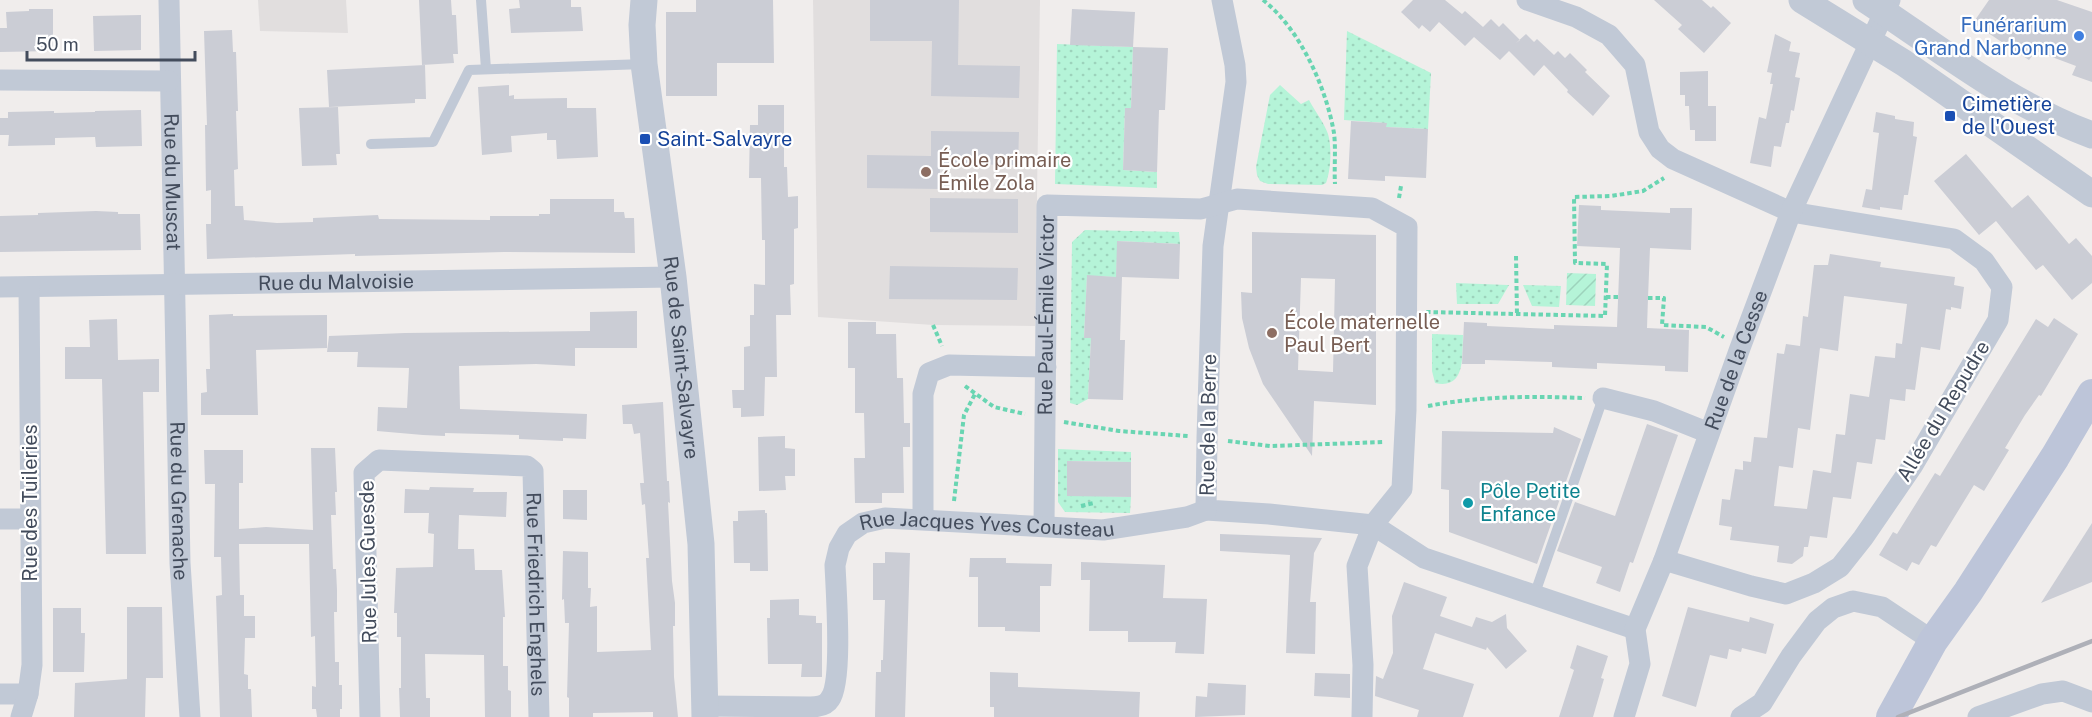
<svg xmlns="http://www.w3.org/2000/svg" width="2092" height="717" viewBox="0 0 2092 717" font-family="'Public Sans',sans-serif">
<style>
.education{fill:#e1dede}
.grass{fill:url(#grass-dots)}
.garden{fill:url(#garden-furrows)}
.building{fill:#cbcdd5;fill-rule:evenodd}
.lines{fill:none;stroke-linecap:round;stroke-linejoin:round}
.path{stroke:#69d5b2;stroke-width:4;stroke-dasharray:4.5 3;stroke-linecap:butt}
.service{stroke:#c1c9d6;stroke-width:10}
.minor{stroke:#c1c9d6;stroke-width:21}
.tertiary{stroke:#c1c9d6;stroke-width:27}
.secondary{stroke:#bdc5d9;stroke-width:30}
.rail{stroke:#aeb0b8;stroke-width:4.5}
.shop-dot{fill:#3f7fe0;stroke:#fff;stroke-width:2}
.transit-dot{fill:#1a4fb4;stroke:#fff;stroke-width:2}
.education-dot{fill:#8d6e63;stroke:#fff;stroke-width:2}
.culture-dot{fill:#0f9aa8;stroke:#fff;stroke-width:2}
.labels{text-anchor:middle;stroke-width:4.5;stroke-linejoin:round;paint-order:stroke}
.shop-label{font-size:20px;fill:#366cbe;stroke:#fff;text-anchor:end}
.transit-label{font-size:20px;fill:#164399;stroke:#fff;text-anchor:start}
.education-label{font-size:20px;fill:#785e54;stroke:#fff;text-anchor:start}
.street-label{font-size:20px;fill:#434c5c;stroke:#fff}
.culture-label{font-size:20px;fill:#0d838f;stroke:#fff;text-anchor:start}
</style>
<defs>
<pattern id="grass-dots" width="8" height="8" patternUnits="userSpaceOnUse" patternTransform="scale(1.5)"><rect width="8" height="8" fill="#b5f4d8"/><path d="M2 2h.1M6 6h.1" fill="none" stroke="#9dd3bc" stroke-width="1.8" stroke-linecap="round"/></pattern>
<pattern id="garden-furrows" width="10" height="10" patternUnits="userSpaceOnUse" patternTransform="scale(1.5)"><rect width="10" height="10" fill="#b5f4d8"/><path d="M-1 1l2-2M0 10L10 0M9 11l2-2" fill="none" stroke="#9dd3bc"/></pattern>
</defs>
<rect width="100%" height="100%" fill="#f0edec"/>
<!-- education -->
<g class="education">
<path d="M258,0H346L348,33L260,31Z"/>
<path d="M813,0H1040L1035,326L933,325L818,317Z"/>
</g>
<!-- grass -->
<g class="grass">
<path d="M1347,31L1431,73L1428,129L1386,127V123L1344,120Z"/>
<path d="M1057,44L1133,47L1131,108H1125L1123,170L1157,172V188L1055,184Z"/>
<path d="M1280,85L1301,104L1309,100C1315,111 1324,123 1328,134C1332,148 1331,169 1326,183L1322,185L1268,184L1260,181L1257,175L1256,167L1270,95Z"/>
<path d="M1085,230L1179,232L1180,244L1118,241L1116,277L1087,276L1084,338H1091L1088,399L1077,405L1070,403L1072,242Z"/>
<path d="M1456,283L1508,285H1509L1498,304H1457Z"/>
<path d="M1523,285L1561,286L1559,307L1532,306Z"/>
<path d="M1432,334L1463,335C1462,356 1466,390 1435,383L1432,371Z"/>
<path d="M1058,449L1131,452V462L1067,461V495L1131,497L1130,513L1065,512L1058,502Z"/>
</g>
<!-- garden -->
<path class="garden" d="M1567,273L1596,274L1595,306L1566,305Z"/>
<!-- building -->
<g class="building">
<path d="M419,0H451L452,15H456L458,54H453L454,63L422,65Z"/>
<path d="M519,0H571V7H581L583,31L511,33L509,9L520,8Z"/>
<path d="M696,0H773L774,63H717V96H666V12H696Z"/>
<path d="M870,0H959L958,65L1020,66L1019,98L931,96L932,41H870Z"/>
<path d="M1413,0H1445L1462,14L1465,11L1483,27L1491,19L1499,27L1503,23L1520,40L1516,43L1526,34L1534,42L1537,39L1554,55L1558,51L1565,58L1570,53L1587,70L1585,72L1610,96L1593,116L1567,92L1568,90L1544,65L1534,76L1509,51L1500,60L1474,37L1465,46L1439,22L1430,32L1422,25L1419,29L1401,12Z"/>
<path d="M1654,0H1702L1711,8L1713,6L1731,23L1704,53L1678,29L1682,25Z"/>
<path d="M1989,0H2057L2092,12V82L2072,75L2076,66L2036,51L2029,60L1973,23Z"/>
<path d="M29,9H53V51L0,52V28H7L6,12L29,11Z"/>
<path d="M1072,9L1135,12L1133,47L1070,45Z"/>
<path d="M141,15V50L94,51L93,16Z"/>
<path d="M232,30L233,52H236L238,111H236L238,169L234,170L235,206H243L244,220L277,223L313,222V218L378,215L379,219L490,220V216H539V214H550V199H614V212H624L625,218H634L635,253L504,252L355,256V254L207,259L206,224H211V190L206,191L205,125H207L204,31Z"/>
<path d="M1775,34L1791,42L1789,51L1800,53L1795,77L1800,78L1794,111L1791,110L1789,123H1786L1781,147L1774,146L1771,167L1750,163L1759,117L1766,119L1773,84H1770L1772,73L1767,72Z"/>
<path d="M1133,47L1168,48L1165,110H1159L1157,172L1123,170L1125,108H1131Z"/>
<path d="M425,65L426,99H415V103L329,107L327,70Z"/>
<path d="M1708,71V106H1716V141H1695V130H1690L1689,106H1685V95H1680V72Z"/>
<path d="M509,85V96L514,95V99L567,98V108H596L598,157L557,159L556,140H547V133L511,136L512,152L482,155L478,87Z"/>
<path d="M758,105H784V167H787L788,197L798,196V228L794,229V284L790,285L791,315H776L777,377H765L764,416L741,417V408H733L732,390H744V347L750,346V315H754V284L765,285V240H762L761,178H749L750,125H758Z"/>
<path d="M338,107L340,154H336L337,165L302,166L299,108Z"/>
<path d="M141,110L142,146L96,147L95,137L55,138V145L8,146L9,135H0V118H8V112L54,111V113L95,112V111Z"/>
<path d="M1876,112L1895,116V119L1914,122L1913,136L1917,137L1908,195H1904L1902,210L1880,207V210L1862,207L1866,189L1872,190L1879,133L1873,132Z"/>
<path d="M1351,121L1387,123L1386,127L1428,129L1426,178L1385,176V181L1348,179Z"/>
<path d="M931,131L1019,132L1018,165L940,164V189L867,188V155L931,156Z"/>
<path d="M1966,154L2012,208L2028,195L2069,244L2076,238L2092,256V283L2072,300L2043,265L2036,270L1996,221L1979,235L1934,181Z"/>
<path d="M930,198L1018,199V233L930,232Z"/>
<path d="M1579,205L1601,206V210L1670,213V208H1692L1691,250L1650,248L1648,298L1647,328L1689,330L1688,372L1665,371V366L1597,363V369L1552,367V362L1485,360V364H1462L1464,322L1487,323V326L1554,329V325L1617,327L1620,248L1577,246Z"/>
<path d="M96,211L118,212V214H140L141,250L0,252V216L38,215V213Z"/>
<path d="M1252,232L1376,235V405L1314,401L1312,456L1263,384L1249,348L1242,318L1241,292L1252,293ZM1301,278L1335,279L1333,372L1298,370Z"/>
<path d="M1117,241L1180,244L1179,279L1122,277L1120,340H1125L1123,400L1088,399L1091,338H1084L1087,275L1116,277Z"/>
<path d="M1830,254L1881,262L1880,267L1955,277L1954,285L1964,287L1961,309L1951,307V310L1946,309L1940,350L1921,347L1915,390L1906,389L1905,401L1890,399L1885,440L1876,439L1872,464L1857,462L1851,499L1833,497L1827,538L1810,536L1808,547H1804L1803,556L1792,564L1777,562L1779,546L1730,540L1732,527L1719,525L1722,499L1730,500L1735,469L1743,470V461L1751,462L1754,437L1767,438L1777,353L1784,354L1786,344L1800,346L1803,316L1808,317L1814,265H1828ZM1844,296L1907,304L1902,344L1896,343L1895,358L1875,356L1869,397L1850,394L1845,435L1836,434L1831,473L1813,470L1807,509L1774,506L1779,466L1793,468L1798,428L1810,430L1820,348L1838,351Z"/>
<path d="M890,266L1018,268L1017,300L889,299Z"/>
<path d="M637,311V348H575V366L536,364L459,366L460,409L587,414L586,439L563,438V441L519,439V435L445,433V436L423,435L377,431L378,407L407,408L409,368L357,367L358,352H327L329,336L405,333L590,331V312Z"/>
<path d="M233,314V316L327,315V348L256,350L258,415H201V393L207,392L206,369H210L209,315Z"/>
<path d="M2054,318L2078,334L2041,396L2039,395L2025,415L2005,448L2009,450L1984,491L1974,485L1936,547L1931,545L1919,565L1912,562L1907,571L1879,555L1893,532L1897,534L1935,473L1940,476L2036,319L2048,327Z"/>
<path d="M117,319L118,360L159,359V392H143L146,554H106L102,379H65V347H90L89,320Z"/>
<path d="M848,322H876V334H896L897,378H903L904,423H910V447H903L904,493H882V503H855L854,458H865L864,413H855V368H848Z"/>
<path d="M663,402L667,481H669L670,503L668,502L672,581L675,603V626H673L674,677L678,717H653V712L593,713V717H569V698L567,697L569,623H565L564,599L562,600L563,551L588,552V588H591L590,607L597,606V652L651,650L646,558H649L645,504L642,505L640,483H644L640,433L634,434L632,424H623L622,405Z"/>
<path d="M1647,424L1678,435L1633,563L1630,562L1620,592L1596,583L1602,567L1557,551L1575,502L1615,516Z"/>
<path d="M1554,427L1581,439L1537,564L1449,532V490L1441,489L1442,431L1553,433Z"/>
<path d="M785,436V448L795,449V476H785L786,490L759,491L758,437Z"/>
<path d="M311,448H335L337,492H335L336,515H331L333,569H336L337,590V612H334L335,662H339V685H342V709H340V717H317L316,709H312V686L316,687L315,636L311,637L309,544H239L240,595H244V616H255V638H245L244,674L248,675V689H251L252,717H220L216,596L222,595L221,557H214L215,484H205L204,450H243V483H239V529L266,527L313,530Z"/>
<path d="M1067,461L1131,462V497L1067,496Z"/>
<path d="M430,487L474,488L473,492H507L506,517L459,515L458,549H474L475,570H502L505,617H503V666H508V690L511,691V717H485L484,655L425,654L426,698H430V717H400L399,688H401V637H397V613H394L396,568L433,567L434,534L428,533L429,513H404L405,489L429,490Z"/>
<path d="M563,490H587V520L563,519Z"/>
<path d="M765,510V513H767L768,571H750V563H734L733,521H738V511Z"/>
<path d="M2092,523V582L2041,603Z"/>
<path d="M1220,534L1322,538L1314,553L1310,602H1316L1315,654L1286,653L1290,555L1220,551Z"/>
<path d="M885,552L910,553L905,717H875L876,672H881V660H883L885,600H873V563H885Z"/>
<path d="M970,558H1006V563L1052,564L1051,586H1040V632L1005,631V627H978V577H969Z"/>
<path d="M1081,562L1165,565L1163,598L1207,599L1204,654L1175,653L1176,642H1128V631H1089L1090,580H1081Z"/>
<path d="M1404,582L1447,597L1440,616L1472,627L1476,617L1492,622L1506,614L1507,628L1527,651L1506,669L1487,647L1486,650L1435,633L1423,669L1474,684L1463,717H1417L1419,710L1375,696L1376,676L1383,679L1393,653L1392,616Z"/>
<path d="M799,599V615L816,616V623H822V677H801L802,664H768L767,618H770V600Z"/>
<path d="M127,607H162L163,678H146L145,717H74L75,683L127,679Z"/>
<path d="M1688,607L1749,622L1750,617L1774,624L1766,654L1742,648L1741,652L1729,649L1727,659L1710,655L1696,707L1662,696Z"/>
<path d="M53,608H81V633H85L84,672H53Z"/>
<path d="M1577,645L1608,656L1601,678L1604,679L1593,717H1559L1574,670L1570,668Z"/>
<path d="M990,672L1018,673V687L1140,692L1139,717H994V707H990Z"/>
<path d="M1315,673L1350,674V698L1314,696Z"/>
<path d="M1208,683L1246,685L1245,715L1195,717L1196,696L1207,697Z"/>
</g>
<g class="lines">
<!-- path -->
<g class="path">
<path d="M1263,0C1300,29 1326,87 1334,133C1336,149 1334,168 1335,184"/>
<path d="M1399,198L1401,186"/>
<path d="M1516,256L1517,315"/>
<path d="M1606,297H1618"/>
<path d="M1648,298H1664L1662,325L1706,327L1724,337"/>
<path d="M1426,312L1605,316L1607,264L1575,263L1574,197L1611,196L1643,191L1664,178"/>
<path d="M933,325L942,346"/>
<path d="M965,386L994,407L1025,414"/>
<path d="M1428,406C1480,396 1531,396 1585,398"/>
<path d="M1064,422L1119,431L1188,436"/>
<path d="M1228,441L1270,446L1385,442"/>
<path d="M954,501L964,415L975,394"/>
<path d="M1081,506L1094,503"/>
</g>
<!-- service -->
<g class="service">
<path d="M481,0L486,69"/>
<path d="M371,144L433,142L469,70L644,64"/>
<path d="M1534,596L1603,398"/>
</g>
<!-- minor -->
<g class="minor">
<path id="s1" d="M169,0L180,563L190,717"/>
<path d="M1222,0L1235,65L1236,82L1213,246L1207,438L1206,510L1269,514L1373,525L1424,558L1635,629"/>
<path d="M1527,0L1576,17L1609,35L1635,65L1649,132L1660,149L1673,159L1791,212L1954,239L1984,261L2002,287L1998,320L1913,465L1863,538L1840,567L1814,583L1786,594L1751,586L1664,560"/>
<path d="M0,80L169,81"/>
<path id="s2" d="M0,287L673,277"/>
<path d="M1603,398L1654,411L1709,433"/>
<path d="M0,519H30"/>
<path d="M923,519V394L929,373L949,365L1046,367"/>
<path id="s3" d="M1044,525L1047,205L1201,209L1237,199L1372,208L1407,227L1406,410L1402,489L1373,525L1357,566L1363,665L1362,717"/>
<path d="M0,694H28"/>
<path id="s4" d="M705,706L810,707C817,707 826,706 830,699C843,682 836,590 835,565L839,548L847,534L863,523L885,518L1103,530L1187,517L1206,510"/>
<path d="M21,717L28,694L32,665L29,287"/>
<path id="s5" d="M370,717L364,473L379,460L527,466L533,471L539,717"/>
<path id="s6" d="M1624,717L1640,664L1635,629L1664,560L1740,348L1791,212L1890,0"/>
<path d="M1741,717L1762,703L1791,656L1817,621L1833,608L1853,601L1882,607L1933,641"/>
<path d="M1978,717L2042,694L2063,691L2092,702"/>
</g>
<!-- tertiary -->
<g class="tertiary">
<path id="s7" d="M644,0L642,25L644,64L673,277L701,544L705,717"/>
<path d="M1802,0L1904,63L2092,194"/>
<path d="M1866,0C1939,48 2010,105 2092,135"/>
</g>
<!-- secondary -->
<path class="secondary" d="M1891,717L1933,641L1968,592L2055,457L2092,394"/>
<!-- rail -->
<path class="rail" d="M1898,717L2092,641"/>
</g>
<!-- markers -->
<circle class="shop-dot" cx="2079" cy="36" r="6"/>
<g class="transit-dot">
<rect x="1944" y="110" width="12" height="12" rx="3"/>
<rect x="639" y="133" width="12" height="12" rx="3"/>
</g>
<g class="education-dot">
<circle cx="926" cy="172" r="6"/>
<circle cx="1272" cy="333" r="6"/>
</g>
<circle class="culture-dot" cx="1468" cy="503" r="6"/>
<g class="labels">
<!-- shop labels -->
<g class="shop-label">
<text x="2067" y="32">Funérarium<tspan x="2067" dy="23">Grand Narbonne</tspan></text>
</g>
<!-- transit labels -->
<g class="transit-label">
<text x="1962" y="111">Cimetière<tspan x="1962" dy="23">de l'Ouest</tspan></text>
<text x="657" y="146">Saint-Salvayre</text>
</g>
<!-- education labels -->
<g class="education-label">
<text x="938" y="167">École primaire<tspan x="938" dy="23">Émile Zola</tspan></text>
<text x="1284" y="329">École maternelle<tspan x="1284" dy="23">Paul Bert</tspan></text>
</g>
<!-- street labels -->
<g class="street-label">
<text dy="7" stroke="none"><textPath href="#s1" startOffset="182">Rue du Muscat</textPath></text>
<text dy="7" stroke="none"><textPath href="#s2" startOffset="336">Rue du Malvoisie</textPath></text>
<text dy="7" stroke="none"><textPath href="#s3" startOffset="210">Rue Paul-Émile Victor</textPath></text>
<text dy="7" stroke="none"><textPath href="#s7" startOffset="360">Rue de Saint-Salvayre</textPath></text>
<text dy="7" stroke="none"><textPath href="#s6" startOffset="378">Rue de la Cesse</textPath></text>
<text transform="translate(1943 411) rotate(-59)" y="7">Allée du Repudre</text>
<text transform="translate(1208 425) rotate(-89)" y="7">Rue de la Berre</text>
<text dy="7" stroke="none"><textPath href="#s1" startOffset="501">Rue du Grenache</textPath></text>
<text transform="translate(30 503) rotate(-90)" y="7">Rue des Tuileries</text>
<text dy="7" stroke="none"><textPath href="#s4" startOffset="440">Rue Jacques Yves Cousteau</textPath></text>
<text transform="translate(368 562) rotate(-91)" y="7">Rue Jules Guesde</text>
<text dy="7" stroke="none"><textPath href="#s5" startOffset="543">Rue Friedrich Enghels</textPath></text>
</g>
<!-- culture labels -->
<g class="culture-label">
<text x="1480" y="498">Pôle Petite<tspan x="1480" dy="23">Enfance</tspan></text>
</g>
</g>
<!-- scale -->
<path d="M27 51v9h168v-9" fill="none" stroke="#434c5c" stroke-width="3"/>
<text x="36" y="51" font-size="18" fill="#434c5c" stroke="#ffffff" stroke-width="4.5" paint-order="stroke">50 m</text>
</svg>
